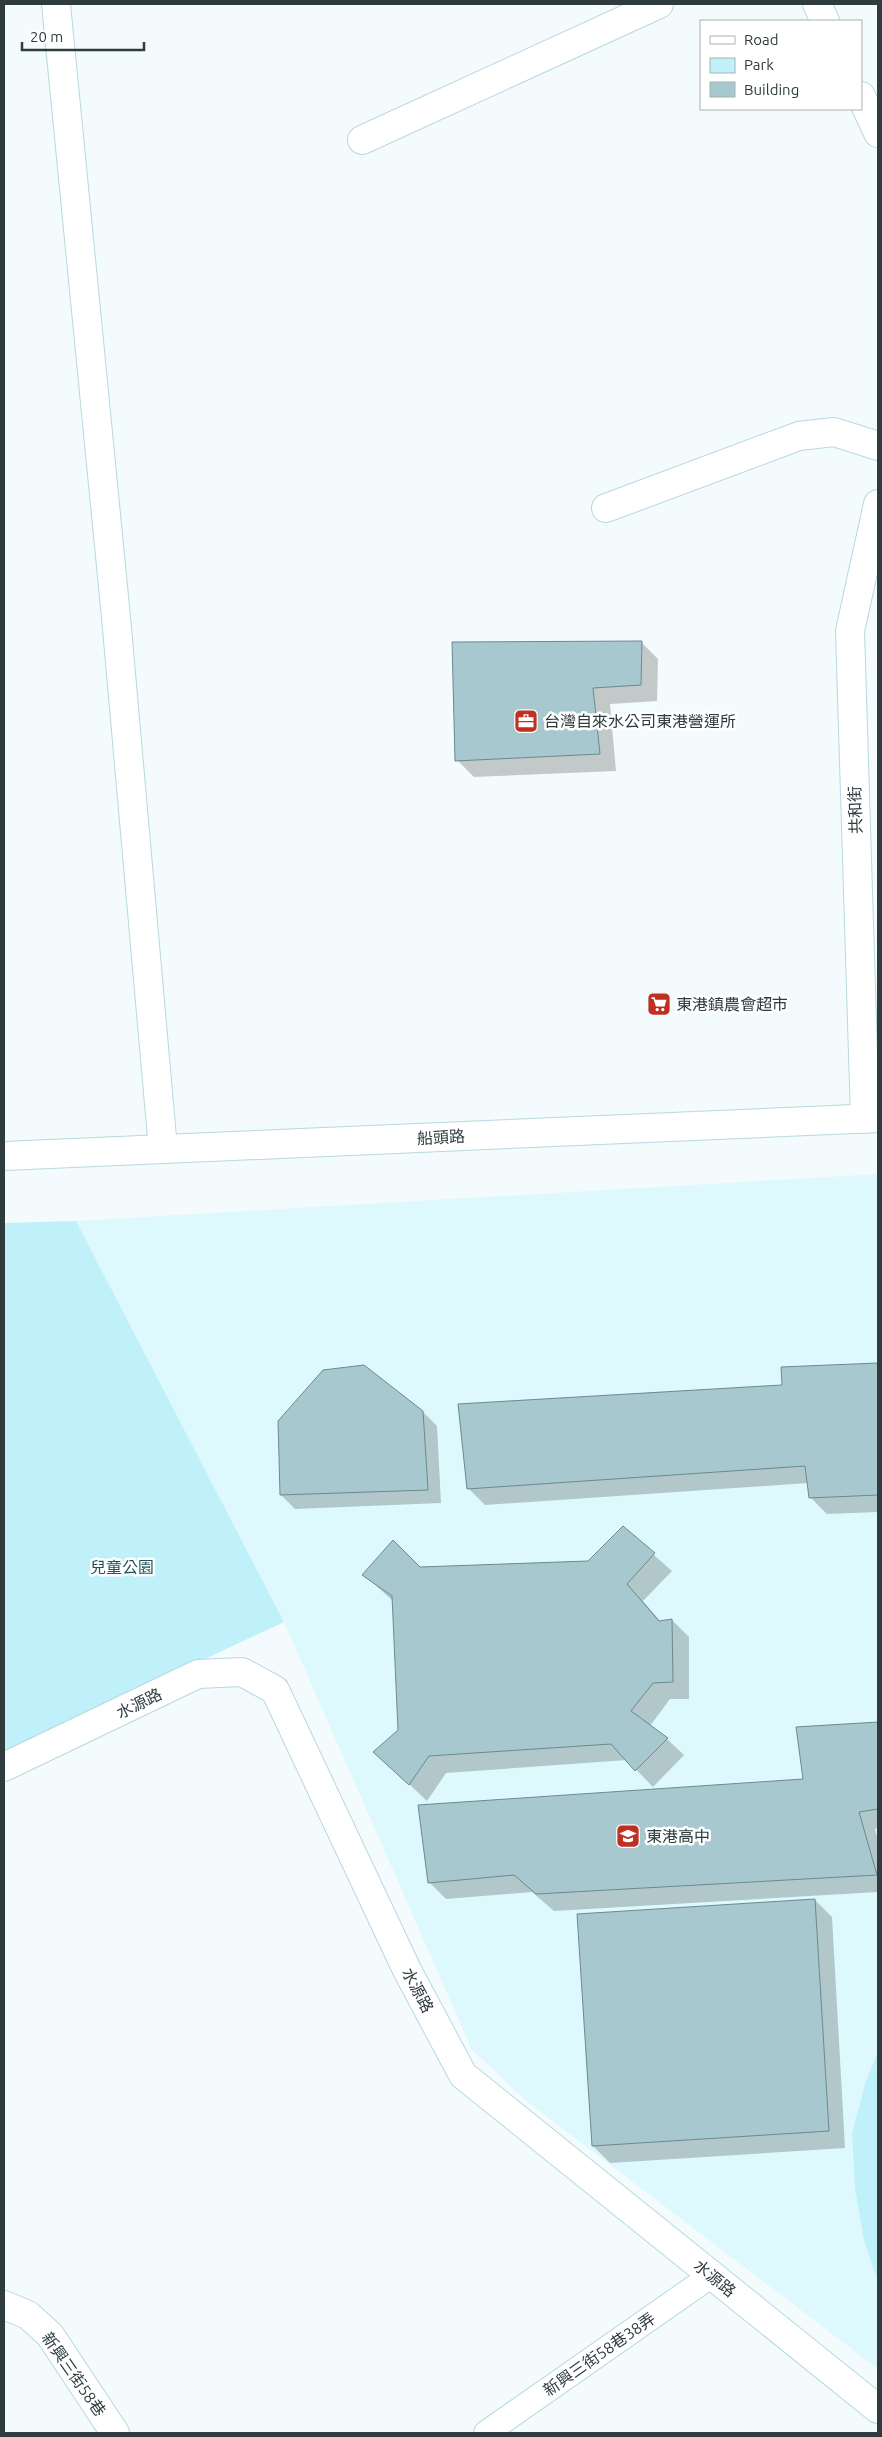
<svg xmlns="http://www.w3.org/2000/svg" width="882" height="2437" viewBox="0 0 882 2437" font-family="Ubuntu,'Noto Sans TC',sans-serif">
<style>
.built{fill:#def9fd}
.green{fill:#c0f0f9}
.shadow{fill:#0003}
.building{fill:#a6c8ce;stroke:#6a8a90}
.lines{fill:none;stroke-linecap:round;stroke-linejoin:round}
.service-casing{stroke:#b6d9df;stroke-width:26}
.minor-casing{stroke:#b6d9df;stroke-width:30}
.secondary-casing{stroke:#b6d9df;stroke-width:30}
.service{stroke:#fff;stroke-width:24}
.minor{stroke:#fff;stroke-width:28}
.secondary{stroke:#fff;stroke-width:28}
.labels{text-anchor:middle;stroke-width:5;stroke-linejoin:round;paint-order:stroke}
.poi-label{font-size:16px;fill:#2e3c3e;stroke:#fff;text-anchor:start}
.street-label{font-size:16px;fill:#2e3c3e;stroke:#fff}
.park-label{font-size:16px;fill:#1f545d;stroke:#fff}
</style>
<rect width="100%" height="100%" fill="#f4fbfc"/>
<!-- built -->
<path class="built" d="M878,1174V2369L529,2103L472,2050L284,1622L76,1221Z"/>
<!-- green -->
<g class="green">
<path d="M76,1221L284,1622L4,1753V1223Z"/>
<path d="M878,2052V2282L864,2240L855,2188L852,2133L866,2081Z"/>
</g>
<!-- shadow -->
<g class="shadow">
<path d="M641,642L658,659L657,701L610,704L616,771L474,777L457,760Z"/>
<path d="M878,1364V1512L827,1514L810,1497L808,1483L485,1505L468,1488L783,1387V1368Z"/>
<path d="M423,1412L437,1426L441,1503L295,1509L281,1495Z"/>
<path d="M623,1528L672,1571L643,1601L661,1622L672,1620L689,1637V1699H670L650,1726L667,1739L684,1755L653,1787L627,1760L446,1773L427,1801L375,1752L399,1730L393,1601L364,1575L420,1568L588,1562Z"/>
<path d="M878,1723V1828L875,1829L878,1840V1892L554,1911L532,1892L446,1899L429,1882L805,1781L797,1728Z"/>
<path d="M815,1900L832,1917L845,2148L610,2163L593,2146Z"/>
</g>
<!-- building -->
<g class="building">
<path d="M642,641L641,685L593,688L600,754L455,761L452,642Z"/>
<path d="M878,1363V1495L809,1498L805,1466L467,1489L458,1404L782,1385L781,1367Z"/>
<path d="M364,1365L423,1411L428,1490L280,1495L278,1421L323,1370Z"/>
<path d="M623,1526L655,1553L627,1584L659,1621L672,1619L673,1682L653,1683L631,1711L668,1738L635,1771L611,1744L429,1756L409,1785L373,1752L398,1730L392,1596L362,1575L393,1540L420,1567L588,1561Z"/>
<path d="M878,1722V1809L859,1812L877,1875L536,1894L514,1875L428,1883L418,1805L803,1779L796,1727Z"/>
<path d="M815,1899L829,2131L592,2146L577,1914Z"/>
</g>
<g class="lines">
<!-- service casing -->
<g class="service-casing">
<path id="service" d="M486,2433L712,2275"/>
</g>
<!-- minor casing -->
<g class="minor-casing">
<g id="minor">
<path d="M56,4L116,617L163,1149"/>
<path d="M817,4L825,21"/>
<path d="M861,96L878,133"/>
<path d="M362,140L659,4"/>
<path d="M606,508L799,436L834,432L878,446"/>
<path d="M865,1119L850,631L878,504"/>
<path d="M4,1767L198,1674L242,1672L275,1690L407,1970L463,2075L878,2409"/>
<path d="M4,2305L28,2315L50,2335L115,2433"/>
</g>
</g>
<!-- secondary casing -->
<g class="secondary-casing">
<path id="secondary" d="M4,1156L878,1118"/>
</g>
<!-- service -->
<use href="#service" class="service"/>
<!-- minor -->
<use href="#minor" class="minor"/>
<!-- secondary -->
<use href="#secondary" class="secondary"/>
</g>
<!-- icons -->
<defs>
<g id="office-square" transform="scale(1.25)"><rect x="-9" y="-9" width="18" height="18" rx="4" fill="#bd3022" stroke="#fff"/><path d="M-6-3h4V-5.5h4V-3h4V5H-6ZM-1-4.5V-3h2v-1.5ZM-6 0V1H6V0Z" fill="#fff"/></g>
<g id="supermarket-square" transform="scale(1.25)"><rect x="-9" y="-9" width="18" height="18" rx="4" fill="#bd3022" stroke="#fff"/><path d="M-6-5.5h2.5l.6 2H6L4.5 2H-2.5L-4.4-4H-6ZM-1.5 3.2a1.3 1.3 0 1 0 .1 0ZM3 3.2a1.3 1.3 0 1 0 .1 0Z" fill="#fff"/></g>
<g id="school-square" transform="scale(1.25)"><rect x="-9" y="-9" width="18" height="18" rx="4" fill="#bd3022" stroke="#fff"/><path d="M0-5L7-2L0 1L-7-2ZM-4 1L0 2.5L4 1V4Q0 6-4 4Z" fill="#fff"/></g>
</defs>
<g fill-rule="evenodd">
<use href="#office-square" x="526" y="721"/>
<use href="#supermarket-square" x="659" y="1004"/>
<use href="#school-square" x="628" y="1836"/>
</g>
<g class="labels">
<!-- poi labels -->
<g class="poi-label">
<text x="544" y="727">台灣自來水公司東港營運所</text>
<text x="676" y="1010">東港鎮農會超市</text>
<text x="646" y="1842">東港高中</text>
</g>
<!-- street labels -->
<g class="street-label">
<text transform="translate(855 810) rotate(-92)" y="6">共和街</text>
<text transform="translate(441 1137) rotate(-3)" y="6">船頭路</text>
<text transform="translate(139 1703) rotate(-26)" y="6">水源路</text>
<text transform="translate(418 1990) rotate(62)" y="6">水源路</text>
<text transform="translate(715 2278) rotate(39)" y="6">水源路</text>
<text transform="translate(599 2354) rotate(-35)" y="6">新興三街58巷38弄</text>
<text transform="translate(74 2374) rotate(55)" y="6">新興三街58巷</text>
</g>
<!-- park labels -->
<g class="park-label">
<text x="122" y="1573">兒童公園</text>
</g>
</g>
<!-- border -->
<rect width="882" height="2437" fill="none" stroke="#2e3c3e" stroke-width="10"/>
<!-- legend -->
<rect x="700" y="20" width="162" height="90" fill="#ffffff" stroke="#abb1b2"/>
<rect x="710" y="36" width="25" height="8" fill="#ffffff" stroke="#abb1b2"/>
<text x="744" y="45" font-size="15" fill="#2e3c3e">Road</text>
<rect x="710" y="58" width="25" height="15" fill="#c0f0f9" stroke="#abb1b2"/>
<text x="744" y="70" font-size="15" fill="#2e3c3e">Park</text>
<rect x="710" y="82" width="25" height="15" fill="#a6c8ce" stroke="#abb1b2"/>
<text x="744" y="95" font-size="15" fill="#2e3c3e">Building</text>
<!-- scale -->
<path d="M22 42v8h122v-8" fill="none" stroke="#2e3c3e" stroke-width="2.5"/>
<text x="30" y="42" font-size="15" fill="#2e3c3e" stroke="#ffffff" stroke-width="4" paint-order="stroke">20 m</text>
</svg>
